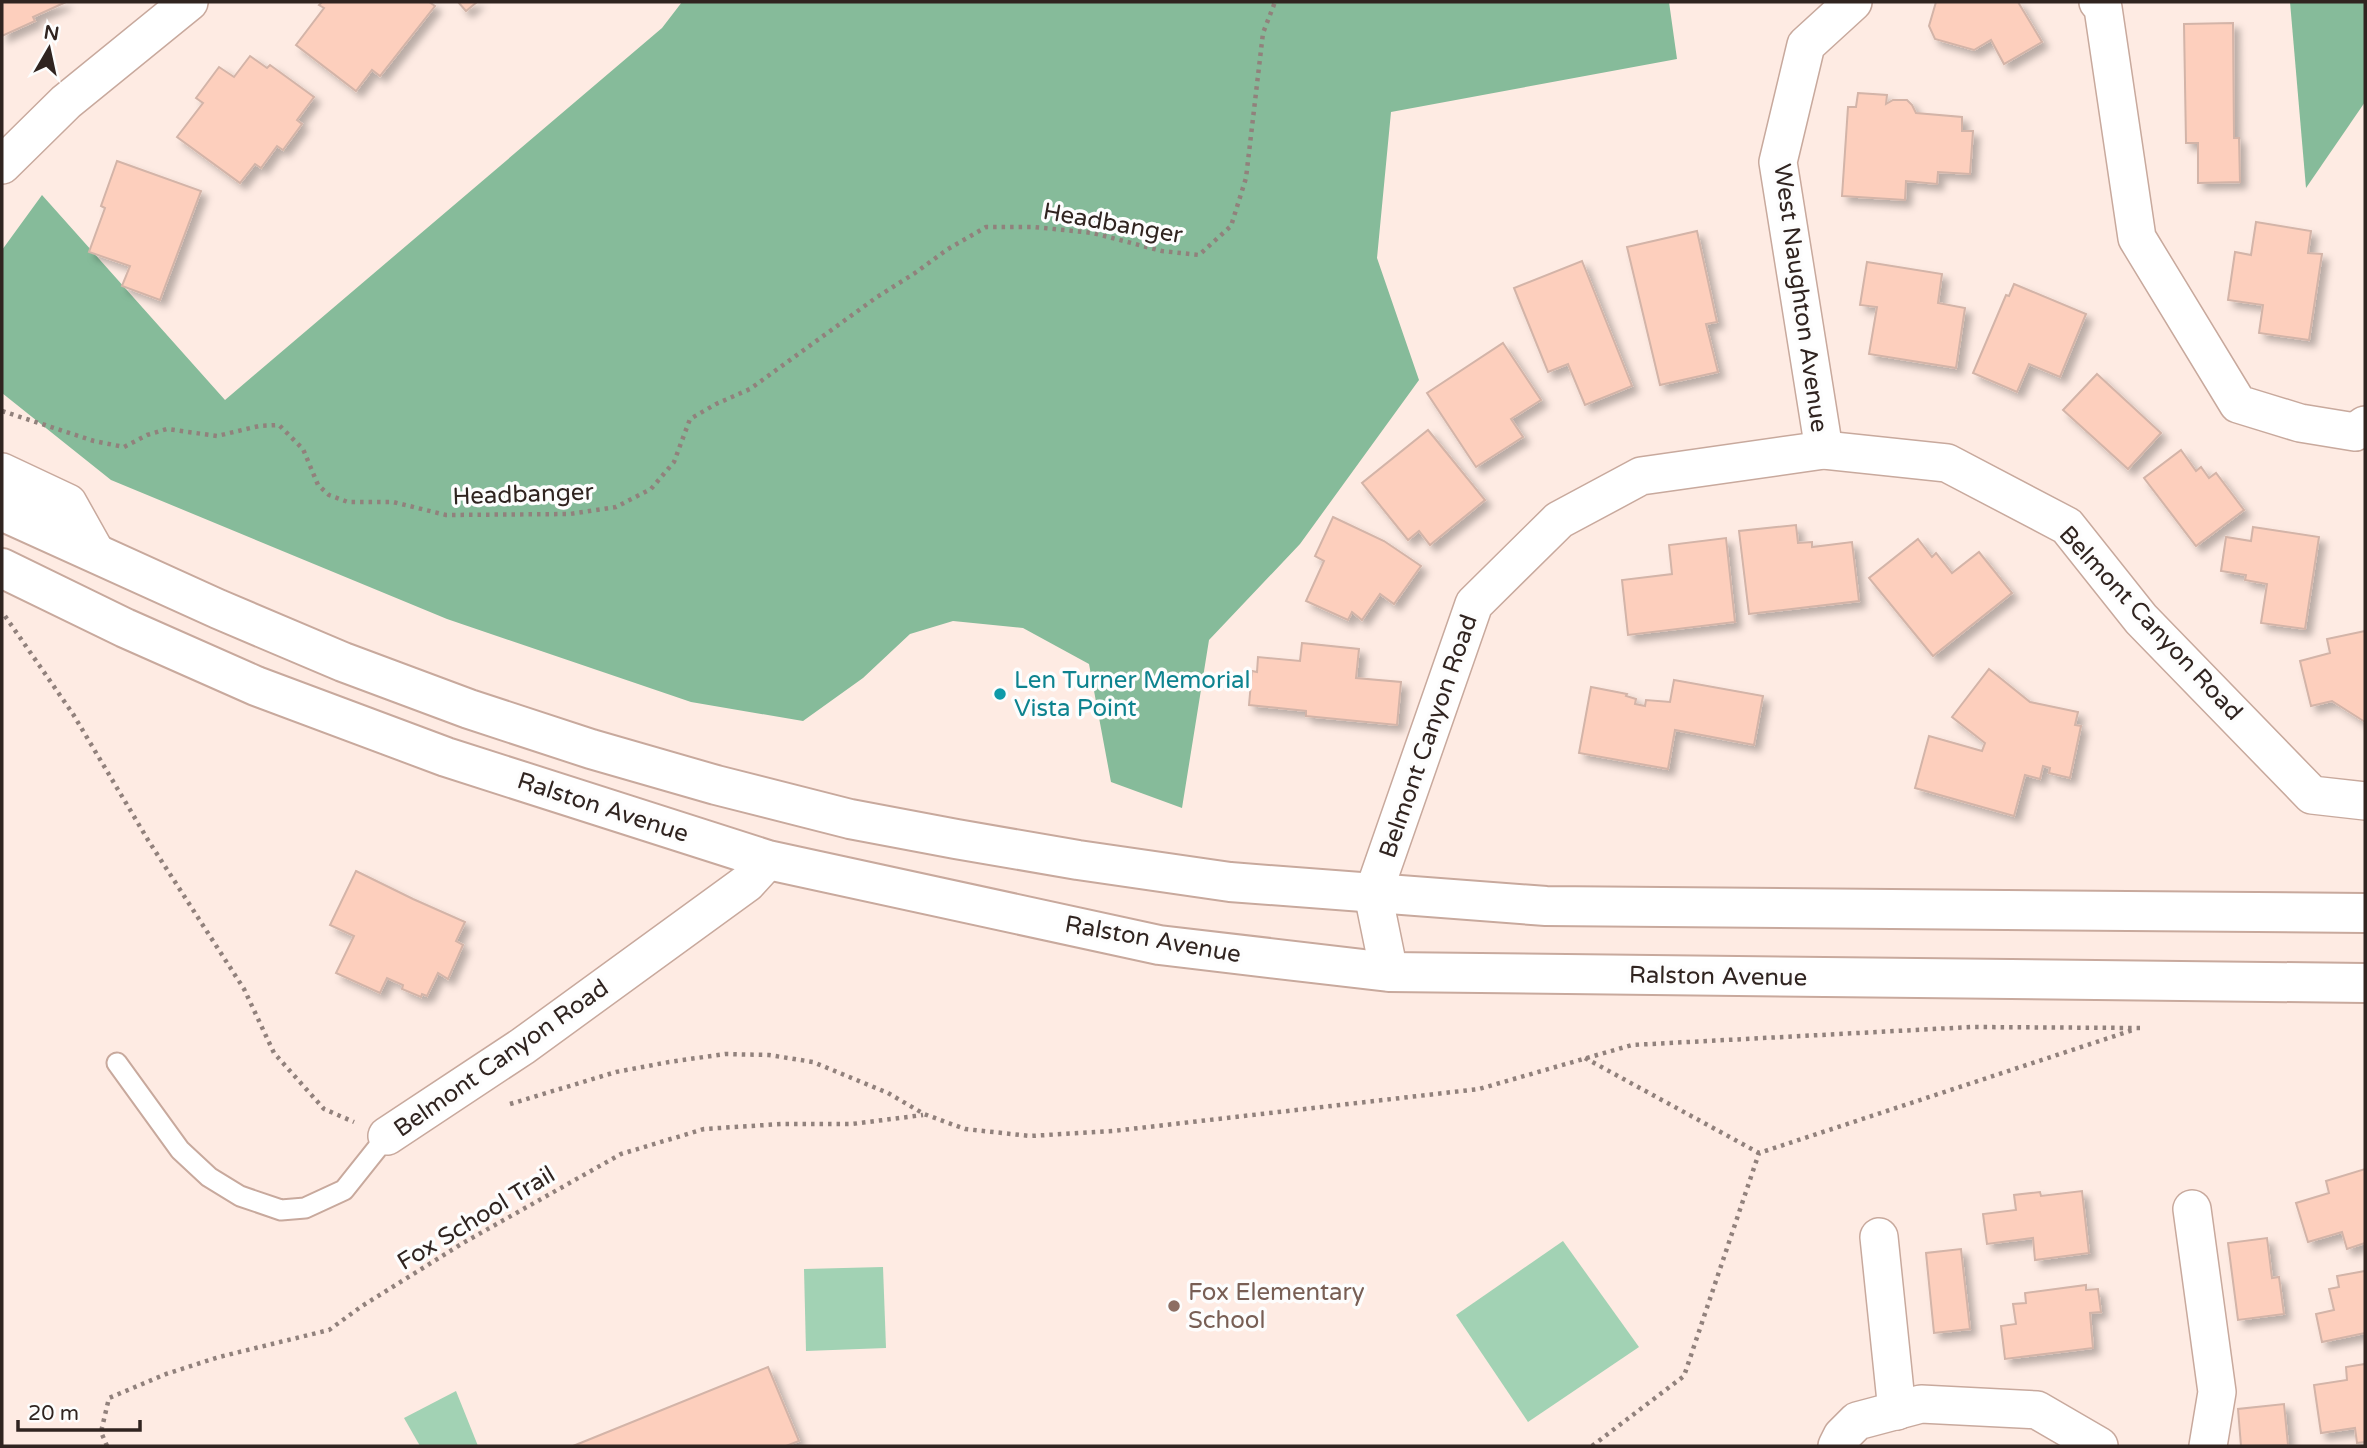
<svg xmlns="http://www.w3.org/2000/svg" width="2367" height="1448" viewBox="0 0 2367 1448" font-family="'Varela Round',sans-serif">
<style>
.green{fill:#a2d2b4}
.forest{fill:#86bb9a}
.building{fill:#fdcfbd;stroke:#d3b4a8;stroke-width:2;filter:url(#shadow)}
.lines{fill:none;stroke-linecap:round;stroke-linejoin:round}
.service-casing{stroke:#c8a99d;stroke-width:23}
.minor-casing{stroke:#c8a99d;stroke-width:40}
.secondary-casing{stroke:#c8a99d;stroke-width:42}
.path{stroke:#91817c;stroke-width:4.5;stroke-dasharray:3.5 5;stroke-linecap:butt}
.service{stroke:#fff;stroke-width:19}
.minor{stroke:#fff;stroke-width:37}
.secondary{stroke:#fff;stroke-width:38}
.culture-dot{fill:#0f9aa8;stroke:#fdfdfd;stroke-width:2.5}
.education-dot{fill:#8d6e63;stroke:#fdfdfd;stroke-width:2.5}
.labels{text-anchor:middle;stroke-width:7;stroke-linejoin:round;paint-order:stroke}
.street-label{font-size:24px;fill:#302420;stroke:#fdfdfd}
.culture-label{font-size:24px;fill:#0d838f;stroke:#fdfdfd;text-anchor:start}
.education-label{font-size:24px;fill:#785e54;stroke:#fdfdfd;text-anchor:start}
</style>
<defs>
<filter id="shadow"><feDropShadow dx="6" dy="6" stdDeviation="3.5" flood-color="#0004"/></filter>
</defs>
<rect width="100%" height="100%" fill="#feebe3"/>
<!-- green -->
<g class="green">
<path d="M1563,1241L1639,1347L1528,1422L1456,1315Z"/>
<path d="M883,1267L886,1348L806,1351L804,1269Z"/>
<path d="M456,1391L478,1446H420L404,1418Z"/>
</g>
<!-- forest -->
<g class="forest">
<path d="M682,2H1669L1677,59L1391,112L1377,258L1419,380L1300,544L1209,640L1182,808L1111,782L1089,664L1023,628L953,621L910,634L863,678L803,721L691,702L447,619L111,480L2,393V250L42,195L225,400L662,28Z"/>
<path d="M2290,2H2365V102L2306,188Z"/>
</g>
<!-- building -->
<g class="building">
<path d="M2,2H66L33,17L35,21L2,36Z"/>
<path d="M322,2H429L435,6L380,76L372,70L356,91L296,45L324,8L319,5Z"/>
<path d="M458,2H477L466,11Z"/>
<path d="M1936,2H2018L2042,42L2004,64L1991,40L1974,50L1935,39L1929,26Z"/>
<path d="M2233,23L2234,138H2239L2240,182L2198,183V143H2186L2184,24Z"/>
<path d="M250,56L267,68L270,65L314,97L297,120L302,124L283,150L277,146L261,168L255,164L240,183L177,137L203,103L196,98L219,67L234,77Z"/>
<path d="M1858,93L1887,95L1886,104L1893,100H1907L1912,105L1916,113L1962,117V131H1973L1970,174L1938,172L1937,184L1906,181L1905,200L1842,196L1848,107H1856Z"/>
<path d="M117,161L201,191L160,300L122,286L130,266L89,252L105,208L101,206Z"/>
<path d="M2256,222L2311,231L2308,253L2322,254L2309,340L2259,333L2263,305L2228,300L2235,252L2251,255Z"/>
<path d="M1697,231L1717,322L1706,324L1718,372L1660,385L1627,247Z"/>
<path d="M1582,261L1632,386L1585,405L1568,364L1548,372L1514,288Z"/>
<path d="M1867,262L1942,274L1938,303L1965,308L1956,368L1869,354L1877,307L1860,305Z"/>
<path d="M2014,284L2086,314L2060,377L2029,364L2017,392L1973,373L2006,295L2009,296Z"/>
<path d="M1503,343L1541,400L1511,419L1523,437L1476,467L1427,393Z"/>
<path d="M2097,374L2161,433L2128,469L2063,410Z"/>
<path d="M1428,430L1485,500L1430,545L1419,531L1408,540L1362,483Z"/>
<path d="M2181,450L2196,471L2201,467L2209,478L2216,473L2244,510L2196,546L2144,478Z"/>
<path d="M1333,517L1384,541L1421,566L1394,604L1380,594L1362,620L1352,612L1348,620L1306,601L1324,561L1315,556Z"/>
<path d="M1796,525L1798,543L1812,542V547L1852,542L1859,601L1749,614L1739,531Z"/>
<path d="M2253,527L2319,537L2305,629L2261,623L2267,584L2245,580L2246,575L2221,571L2226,537L2251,541Z"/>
<path d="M1726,538L1735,622L1628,635L1622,580L1672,574L1669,545Z"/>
<path d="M1918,539L1932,557L1936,553L1952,573L1979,552L2012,593L1933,656L1869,578Z"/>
<path d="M2365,631V722L2332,701L2311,706L2300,661L2330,653L2327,639Z"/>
<path d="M1302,643L1359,649L1356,678L1401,682L1397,725L1306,716V711L1249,705L1252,671L1257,672L1258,657L1300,661Z"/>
<path d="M1989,669L2030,702L2078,712L2075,725L2081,726L2070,778L2049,773L2050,768L2043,766L2040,779L2025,775L2014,816L1915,788L1929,736L1982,751L1985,743L1952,717Z"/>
<path d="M1674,680L1763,696L1754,745L1675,730L1668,769L1579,753L1591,687L1627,694L1626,696L1636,699L1635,704L1645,706L1646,700L1670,702Z"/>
<path d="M356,871L413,899L465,922L456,941L463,945L448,979L438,973L427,996L422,994L421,997L402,989L403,985L387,978L380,993L336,973L354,936L330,925Z"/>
<path d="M2365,1169V1243L2347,1249L2342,1232L2308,1242L2296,1203L2329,1193L2326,1181Z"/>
<path d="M2082,1191L2089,1253L2035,1260L2033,1238L1987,1244L1983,1214L2016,1210L2014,1195L2040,1192L2041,1196Z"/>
<path d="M2267,1238L2272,1278L2279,1277L2284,1314L2238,1320L2228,1243Z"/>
<path d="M1961,1249L1970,1329L1934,1333L1926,1253Z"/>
<path d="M2365,1271V1333L2322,1342L2316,1314L2334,1310L2329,1289L2339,1287L2337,1276Z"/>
<path d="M2086,1285V1290L2098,1289L2101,1312L2090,1313L2093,1348L2005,1359L2001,1326L2016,1324L2013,1304L2026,1303L2025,1293Z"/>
<path d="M2365,1364V1442L2357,1443L2355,1428L2321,1433L2314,1385L2347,1380L2346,1367Z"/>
<path d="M768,1367L799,1441L786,1446H573Z"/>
<path d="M2284,1404L2288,1445L2241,1446L2238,1409Z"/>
</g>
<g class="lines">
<!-- service casing -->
<g class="service-casing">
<path id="service" d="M117,1063L180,1150L209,1177L240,1196L281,1210L305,1208L344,1190L387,1136"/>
</g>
<!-- minor casing -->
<g class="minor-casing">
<g id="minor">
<path d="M2098,2L2103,8L2137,238L2238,404L2300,423L2355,432L2365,425"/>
<path d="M2,165L66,102L189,2"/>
<path d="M1824,450L1778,162L1806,45L1853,2"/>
<path d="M2,472L68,503L96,553"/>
<path d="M1389,972L1373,894L1474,604L1559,520L1641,476L1824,450L1947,463L2067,526L2141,619L2312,795L2365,801"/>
<path d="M387,1136L523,1046L747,883L768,860"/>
<path d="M2192,1209L2217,1392L2208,1446"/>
<path d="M1879,1237L1897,1411"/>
<path d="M1837,1446L1842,1436L1857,1421L1921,1404L2037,1410L2099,1446"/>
</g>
</g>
<!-- secondary casing -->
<g class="secondary-casing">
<g id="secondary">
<path d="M2,511L218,609L343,662L469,709L591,749L716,785L850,819L956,839L1078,860L1230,882L1546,906L2365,913"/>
<path d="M2,568L125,628L256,686L446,757L768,860L1159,945L1389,972L2365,983"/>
</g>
</g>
<!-- path -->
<g class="path">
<path d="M2,411L94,441L124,447L147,435L167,429L217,436L259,426L279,425L303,449L318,485L329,495L348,502H393L446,515L570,514L616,507L651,489L674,462L690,419L716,404L750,389L877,297L915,273L948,249L986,227H1034L1093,233L1162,251L1199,255L1231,226L1246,178L1263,33L1275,2"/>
<path d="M5,616L73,714L148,840L244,989L274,1053L324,1109L354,1122"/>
<path d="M1585,1058L1759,1153"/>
<path d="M510,1104L616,1072L669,1062L725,1054L769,1055L813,1062L888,1093L924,1114L965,1129L1030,1136L1113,1131L1479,1089L1632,1045L1971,1027L2140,1028"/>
<path d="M107,1446L101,1432L109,1398L166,1374L219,1357L329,1330L362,1306L463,1243L621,1154L704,1129L781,1124H852L923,1115"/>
<path d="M1592,1446L1684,1376L1759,1153L2136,1029"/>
</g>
<!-- service -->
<use href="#service" class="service"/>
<!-- minor -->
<use href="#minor" class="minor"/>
<!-- secondary -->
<use href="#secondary" class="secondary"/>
</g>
<!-- markers -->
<circle class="culture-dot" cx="1000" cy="694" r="7"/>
<circle class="education-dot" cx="1174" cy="1306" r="7"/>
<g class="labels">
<!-- street labels -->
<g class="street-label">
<text transform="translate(1113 223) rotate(10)" y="8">Headbanger</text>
<text transform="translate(1801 298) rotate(82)" y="8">West Naughton Avenue</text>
<text transform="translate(523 494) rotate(-2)" y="8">Headbanger</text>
<text transform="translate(2151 623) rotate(47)" y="8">Belmont Canyon Road</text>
<text transform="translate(1428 736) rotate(-71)" y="8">Belmont Canyon Road</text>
<text transform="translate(603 807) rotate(18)" y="8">Ralston Avenue</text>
<text transform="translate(1153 939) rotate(10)" y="8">Ralston Avenue</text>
<text transform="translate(1718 976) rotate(1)" y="8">Ralston Avenue</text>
<text transform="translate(501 1058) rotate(-35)" y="8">Belmont Canyon Road</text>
<text transform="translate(476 1218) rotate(-31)" y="8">Fox School Trail</text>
</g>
<!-- culture labels -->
<g class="culture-label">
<text x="1014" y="688">Len Turner Memorial<tspan x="1014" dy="28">Vista Point</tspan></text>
</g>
<!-- education labels -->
<g class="education-label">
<text x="1188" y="1300">Fox Elementary<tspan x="1188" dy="28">School</tspan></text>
</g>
</g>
<!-- border -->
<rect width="2367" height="1448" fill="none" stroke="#302420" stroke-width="7"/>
<!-- north arrow -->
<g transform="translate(49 49) rotate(9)" stroke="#fdfdfd" stroke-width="5" paint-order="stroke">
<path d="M0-5L12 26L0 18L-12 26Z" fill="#302420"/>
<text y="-10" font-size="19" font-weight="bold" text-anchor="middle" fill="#302420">N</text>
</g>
<!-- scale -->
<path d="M18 1420v10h122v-10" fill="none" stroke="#302420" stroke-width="3.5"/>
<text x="28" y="1420" font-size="21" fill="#302420" stroke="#fdfdfd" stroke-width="5" paint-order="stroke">20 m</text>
</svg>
